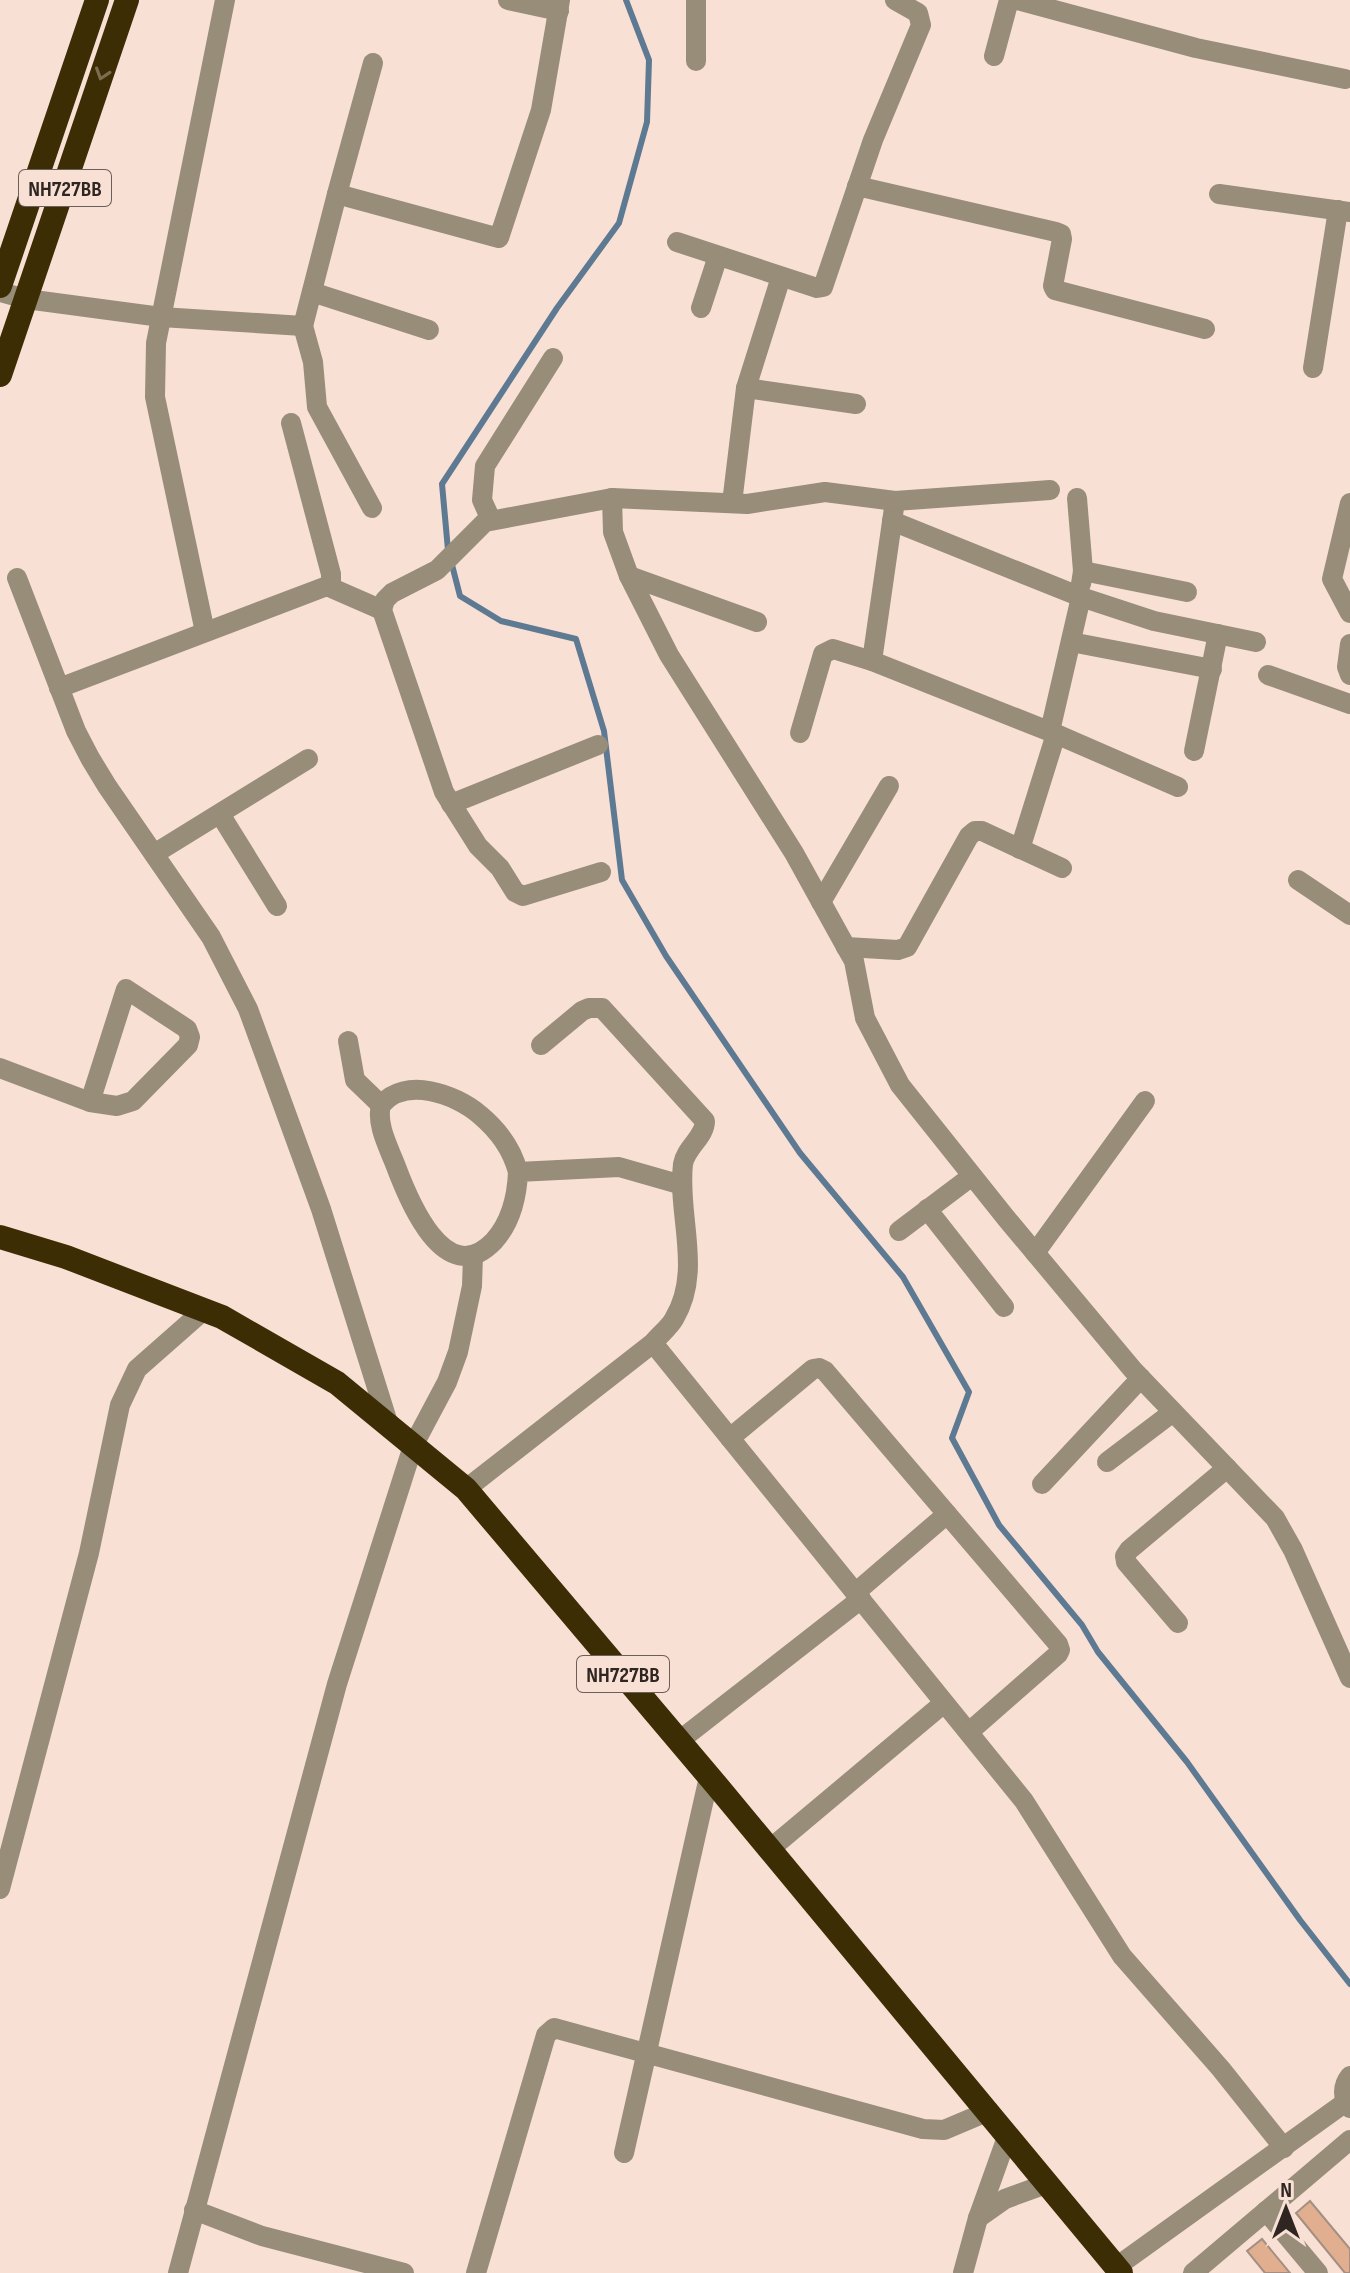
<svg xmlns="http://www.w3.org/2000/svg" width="1350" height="2273" viewBox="0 0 1350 2273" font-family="'Sofia Sans Condensed',sans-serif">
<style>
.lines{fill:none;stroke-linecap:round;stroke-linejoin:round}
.stream{stroke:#5e7992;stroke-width:6}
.building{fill:#e1af8f;stroke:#a48f82;stroke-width:2}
.minor{stroke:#978d78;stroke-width:20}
.highway{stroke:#3d2d05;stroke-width:24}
.oneway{stroke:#7f6c4e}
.labels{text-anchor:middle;stroke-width:6;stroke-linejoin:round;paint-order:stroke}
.shield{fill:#f9e0d5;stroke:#6c5e58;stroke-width:2}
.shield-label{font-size:22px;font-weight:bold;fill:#2f2622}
</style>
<rect width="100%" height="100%" fill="#f9e0d5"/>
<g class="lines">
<!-- stream -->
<g class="stream">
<path d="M448,550L442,484L557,308L619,223L647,122L649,60L626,0"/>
<path d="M451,561L460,596L501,621L576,639L604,731L622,880L666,956L800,1153L903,1277L969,1392L952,1438L999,1525L1082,1625L1098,1652L1187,1762L1300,1920L1350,1984"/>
</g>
</g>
<!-- building -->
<g class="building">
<path d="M1310,2201L1350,2249V2273H1345L1296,2213Z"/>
<path d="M1262,2239L1290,2273H1265L1247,2251Z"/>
</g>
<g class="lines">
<!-- minor -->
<g class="minor">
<path d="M508,0L559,11"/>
<path d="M696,0V61"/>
<path d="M1017,0L1196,48L1345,79"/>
<path d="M994,56L1009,0"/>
<path d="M857,186L1056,232L1061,234L1062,239L1053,286L1055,290L1205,329"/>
<path d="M337,194L373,63"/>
<path d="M1219,194L1350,212"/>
<path d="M677,242L817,288L823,287L873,140L921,25L918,13L895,0"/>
<path d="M0,292L26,299L161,317L303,326L337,194L499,238L541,110L560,0"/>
<path d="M312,292L429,330"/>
<path d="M701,308L718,256"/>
<path d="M303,326L313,362L317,407L372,508"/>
<path d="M1313,368L1338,210"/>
<path d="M746,388L856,404"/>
<path d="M612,498L613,532L629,576L669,655L794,853L846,947L854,961L865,1018L900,1085L1006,1218L1133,1370L1275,1518L1293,1550L1350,1678"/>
<path d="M1077,498L1083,571L1081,584"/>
<path d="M895,501L872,661L1056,734L1178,787"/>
<path d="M732,503L746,388L781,277"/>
<path d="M1350,503L1332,579L1350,613"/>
<path d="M491,520L482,500L485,466L553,358"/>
<path d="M892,521L1081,597L1154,621L1256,642"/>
<path d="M1083,571L1187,592"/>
<path d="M629,576L757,622"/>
<path d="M17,578L76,731L90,758L107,786L211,937L248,1009L321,1209L389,1426"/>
<path d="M327,586L382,610"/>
<path d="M205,632L155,397L156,343L225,0"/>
<path d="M1071,642L1212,669"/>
<path d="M1350,644L1347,667L1350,675"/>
<path d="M1268,675L1350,704"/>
<path d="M59,688L327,586L331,581V574L291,423"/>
<path d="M1050,731L1081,597"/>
<path d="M800,733L823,654L833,649L872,661"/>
<path d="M1194,751L1218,634"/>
<path d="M451,804L598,745"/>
<path d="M220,814L277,906"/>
<path d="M1020,849L1056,734"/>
<path d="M154,854L308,759"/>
<path d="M601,872L523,896L515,892L500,868L478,846L444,792L382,610L385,600L392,593L437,570L485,522L612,498L747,504L825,492L895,501L1050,490"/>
<path d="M1298,880L1350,915"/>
<path d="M821,902L889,786"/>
<path d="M846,947L898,950L907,947L969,836L975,831H982L1062,868"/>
<path d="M348,1041L355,1080L381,1105"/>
<path d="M0,1068L90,1102L126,989L187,1029L190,1037L188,1045L133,1101L117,1106L90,1102"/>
<path d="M518,1172C517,1197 511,1222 494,1241C445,1292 408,1199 395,1164C388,1146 376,1124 381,1105C405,1076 456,1094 480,1115C498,1130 512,1149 518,1172L619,1167L682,1185"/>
<path d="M927,1209L1004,1307"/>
<path d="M899,1231L972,1176"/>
<path d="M1035,1253L1145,1101"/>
<path d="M653,1343L1024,1801L1122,1956L1221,2069L1284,2148"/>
<path d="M730,1438L813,1369L819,1368L825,1371L1058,1644L1060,1650L1058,1654L969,1732"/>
<path d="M1107,1462L1173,1412"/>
<path d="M1042,1484L1141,1378"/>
<path d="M466,1489L653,1343C659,1335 669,1328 674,1319C703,1271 677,1216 683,1164C686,1147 705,1137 705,1121L602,1008H589L582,1011L541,1045"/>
<path d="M855,1593L947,1514"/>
<path d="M1178,1623L1126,1562L1125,1556L1129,1550L1227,1468"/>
<path d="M679,1741L861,1599"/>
<path d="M770,1849L944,1703"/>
<path d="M0,1889L89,1553L120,1405L137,1369L204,1310"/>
<path d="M1350,2076C1342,2086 1342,2098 1350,2108"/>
<path d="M624,2153L709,1777"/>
<path d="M194,2210L262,2236L404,2273"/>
<path d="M1266,2211L1318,2273"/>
<path d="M978,2218L1005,2199L1046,2184"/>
<path d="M1116,2267L1350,2099"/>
<path d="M178,2273L337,1684L413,1446L447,1382L458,1352L472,1286L473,1255"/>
<path d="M476,2273L546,2035L554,2028L923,2129L944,2130L989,2111"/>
<path d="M963,2273L978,2218L1007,2137"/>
<path d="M1193,2273L1350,2140"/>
</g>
<!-- highway -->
<g class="highway">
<path d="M0,286L97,0"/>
<path d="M0,375L127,0"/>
<path d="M0,1237L66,1257L222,1317L337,1383L466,1489L718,1787L1121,2273"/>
</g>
</g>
<!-- one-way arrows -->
<defs><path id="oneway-chevron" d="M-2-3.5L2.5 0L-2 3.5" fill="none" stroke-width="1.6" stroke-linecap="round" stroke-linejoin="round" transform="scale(2)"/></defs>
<use class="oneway" href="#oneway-chevron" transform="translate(102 74) rotate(108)"/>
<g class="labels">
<!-- shield labels -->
<g class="shield">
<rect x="19" y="170" width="92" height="36" rx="6"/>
<rect x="577" y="1656" width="92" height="36" rx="6"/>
</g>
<g class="shield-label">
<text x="65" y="196">NH727BB</text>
<text x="623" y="1682">NH727BB</text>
</g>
</g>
<!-- north arrow -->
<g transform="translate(1286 2209)" stroke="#f9e0d5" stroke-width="6" paint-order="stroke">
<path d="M0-6L14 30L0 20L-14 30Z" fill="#2f2622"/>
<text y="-12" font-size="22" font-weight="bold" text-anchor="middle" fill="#2f2622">N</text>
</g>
</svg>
